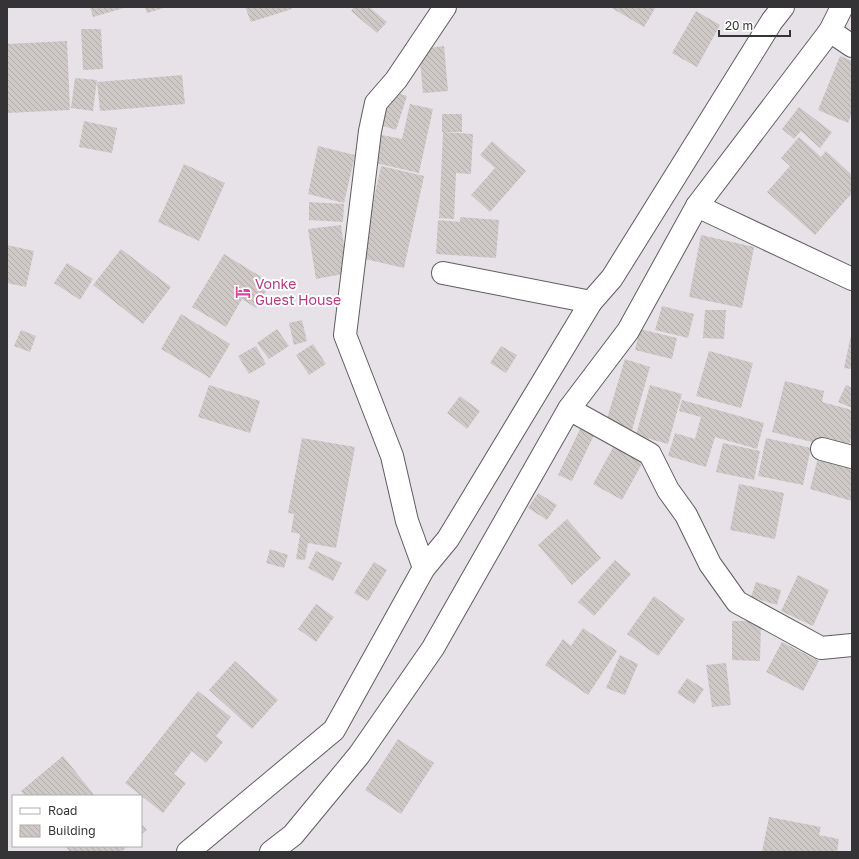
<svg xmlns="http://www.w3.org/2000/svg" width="859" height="859" viewBox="0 0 859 859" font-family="'Golos Text',sans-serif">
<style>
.building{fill:url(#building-back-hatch)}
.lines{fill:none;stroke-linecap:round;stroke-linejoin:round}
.minor-casing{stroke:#605d60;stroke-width:24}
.secondary-casing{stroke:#605d60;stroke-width:24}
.minor{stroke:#fff;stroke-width:22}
.secondary{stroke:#fff;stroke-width:22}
.labels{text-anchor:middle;stroke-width:4;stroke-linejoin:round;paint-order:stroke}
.hotel-label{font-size:14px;fill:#b23c85;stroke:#fff;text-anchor:start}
</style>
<defs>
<pattern id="building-back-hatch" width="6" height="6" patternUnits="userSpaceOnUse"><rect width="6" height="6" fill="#cec9c7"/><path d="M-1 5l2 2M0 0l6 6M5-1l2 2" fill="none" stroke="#b2adac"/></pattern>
</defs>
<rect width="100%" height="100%" fill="#e6e2e7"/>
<!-- building -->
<g class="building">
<path d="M90,7H127L93,17Z"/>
<path d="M145,7H167L147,13Z"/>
<path d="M245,7H291L292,9L251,22Z"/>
<path d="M354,7H369L387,22L377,33L351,11Z"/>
<path d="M610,7H656L644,27Z"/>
<path d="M696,11L720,25L697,67L672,53Z"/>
<path d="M81,29H101L103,69L83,70Z"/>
<path d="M67,41L70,110L7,113V44Z"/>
<path d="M444,46L448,91L423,93L419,49Z"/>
<path d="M840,56L852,61V113L848,123L818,110Z"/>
<path d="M182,75L185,104L100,111L97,82Z"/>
<path d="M75,78L97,80L93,111L71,108Z"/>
<path d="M391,91L407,96L396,130L380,125Z"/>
<path d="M410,104L433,109L419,173L371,162L377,134L402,139Z"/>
<path d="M799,107L832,132L820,148L801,131L794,139L782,129Z"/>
<rect x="442" y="114" width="20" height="18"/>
<path d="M84,121L117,128L112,153L79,147Z"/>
<path d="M443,132L473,134L471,174L456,173L454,219L439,218Z"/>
<path d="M799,137L821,157L826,151L852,175V193L815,235L767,192L790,166L781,158Z"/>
<path d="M492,141L526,171L490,212L471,195L495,168L480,155Z"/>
<path d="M318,146L355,155L344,203L308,194Z"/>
<path d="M184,164L225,183L199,241L158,222Z"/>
<path d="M381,166L424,176L404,268L361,258Z"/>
<path d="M309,202L344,204L343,222L309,220Z"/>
<path d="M460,217L499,220L496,258L436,254L438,220L460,222Z"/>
<path d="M341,225L348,273L316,279L308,229Z"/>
<path d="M701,235L754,247L742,308L689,297Z"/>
<path d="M7,245L34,251L26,287L7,283Z"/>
<path d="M121,249L171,287L143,324L93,285Z"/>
<path d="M224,254L271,283L256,308L242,299L226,327L192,307Z"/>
<path d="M67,263L93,279L80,300L54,283Z"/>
<path d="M662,306L694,314L688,338L655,330Z"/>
<path d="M705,310H726L724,339L703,338Z"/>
<path d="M181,314L230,344L210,378L161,349Z"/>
<path d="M302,320L307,341L294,345L289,323Z"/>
<path d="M277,329L289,346L269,359L257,343Z"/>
<path d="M640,329L677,338L672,359L635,350Z"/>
<path d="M21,330L36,336L30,352L14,346Z"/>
<path d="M851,335H852V369L844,368Z"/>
<path d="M313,344L326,364L309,375L296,355Z"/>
<path d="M256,346L266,364L249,374L238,356Z"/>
<path d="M501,346L517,355L506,373L490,363Z"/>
<path d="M709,351L753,363L741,408L696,396Z"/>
<path d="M625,359L650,367L632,430L606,422Z"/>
<path d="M785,381L824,391L822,402L852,410V434L848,451L772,432Z"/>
<path d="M209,385L260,401L250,433L198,417Z"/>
<path d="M650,385L682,394L668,444L636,435Z"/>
<path d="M846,385L852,388V408L838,402Z"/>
<path d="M460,396L480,411L467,429L447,413Z"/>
<path d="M682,400L764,423L757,449L715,437L706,467L668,456L675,433L695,439L701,417L679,411Z"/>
<path d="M581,427L595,433L572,481L558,475Z"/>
<path d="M302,438L355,447L336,548L308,543L305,560L296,559L300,534L291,532L294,514L288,513Z"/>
<path d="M766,438L811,448L803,485L758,476Z"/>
<path d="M723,443L760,451L754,480L716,472Z"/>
<path d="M615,444L644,460L622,500L593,484Z"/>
<path d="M820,450L852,458V501L810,489Z"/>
<path d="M739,484L784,493L775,539L730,530Z"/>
<path d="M538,493L557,505L547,520L528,508Z"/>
<path d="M567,519L601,558L572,585L538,545Z"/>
<path d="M270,549L288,555L284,568L266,563Z"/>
<path d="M316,551L342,563L333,581L308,568Z"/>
<path d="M615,560L631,574L594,616L578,602Z"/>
<path d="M374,562L387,570L368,601L354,593Z"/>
<path d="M798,575L829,590L813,626L781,611Z"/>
<path d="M756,582L781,590L777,605L751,597Z"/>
<path d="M654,596L685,619L658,656L627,634Z"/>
<path d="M316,604L334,617L316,642L298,629Z"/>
<path d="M732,621H761L760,661L732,660Z"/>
<path d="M583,628L617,651L588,695L545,665L563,639L571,646Z"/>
<path d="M782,642L819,661L803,691L766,672Z"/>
<path d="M620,655L638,664L625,695L606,688Z"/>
<path d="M235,661L278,700L252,729L209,690Z"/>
<path d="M726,663L731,705L712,707L706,665Z"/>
<path d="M687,678L704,689L694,704L677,693Z"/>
<path d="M198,691L231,717L216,736L223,742L206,763L192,751L174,774L186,783L163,813L125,783Z"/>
<path d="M398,739L434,763L401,814L365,790Z"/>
<path d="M63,756L95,796H25L21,791Z"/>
<path d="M769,817L821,827L819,835L839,839L837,852H762Z"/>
<path d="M141,823L147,830L141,835Z"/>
<path d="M65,846H128L121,852H70Z"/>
</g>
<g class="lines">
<!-- minor casing -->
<g class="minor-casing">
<g id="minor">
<path d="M830,31L852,46"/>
<path d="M697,206L852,279"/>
<path d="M443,273L591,302"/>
<path d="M569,409L650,454L668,490L686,515L710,564L737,602L821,648L852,645"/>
<path d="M822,449L852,457"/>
<path d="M424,568L407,521L392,456L345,335L370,131L376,103L396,80L445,7"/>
</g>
</g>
<!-- secondary casing -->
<g class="secondary-casing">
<g id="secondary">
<path d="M188,852L334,730L424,568L448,539L591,302L612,278L772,21L783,7"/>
<path d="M271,852L293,835L359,755L433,648L569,409L628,331L697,206L830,31L842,7"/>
</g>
</g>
<!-- minor -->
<use href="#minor" class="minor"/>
<!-- secondary -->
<use href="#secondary" class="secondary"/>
</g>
<!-- icons -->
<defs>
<g id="hotel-bare" transform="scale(1.2)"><path d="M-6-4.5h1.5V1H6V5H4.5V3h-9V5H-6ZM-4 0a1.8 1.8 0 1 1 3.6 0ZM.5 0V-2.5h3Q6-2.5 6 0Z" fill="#d1479c" stroke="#fff" stroke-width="2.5" paint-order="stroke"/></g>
</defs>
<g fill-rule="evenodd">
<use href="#hotel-bare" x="243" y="292"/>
</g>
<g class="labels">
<!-- hotel labels -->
<g class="hotel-label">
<text x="255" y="289">Vonke<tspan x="255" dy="16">Guest House</tspan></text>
</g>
</g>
<!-- border -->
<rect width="859" height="859" fill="none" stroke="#343335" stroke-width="16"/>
<!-- legend -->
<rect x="12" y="795" width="130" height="52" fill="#ffffff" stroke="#aeadae"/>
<rect x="20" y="808" width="20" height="6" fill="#ffffff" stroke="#aeadae"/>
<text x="48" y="815" font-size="12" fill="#343335">Road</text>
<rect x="20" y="825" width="20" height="12" fill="url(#building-back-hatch)" stroke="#aeadae"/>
<text x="48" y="835" font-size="12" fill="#343335">Building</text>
<!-- scale -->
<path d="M719 30v6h71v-6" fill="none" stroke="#343335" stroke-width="2"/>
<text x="725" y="30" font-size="12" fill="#343335" stroke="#ffffff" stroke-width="3" paint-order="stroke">20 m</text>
</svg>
